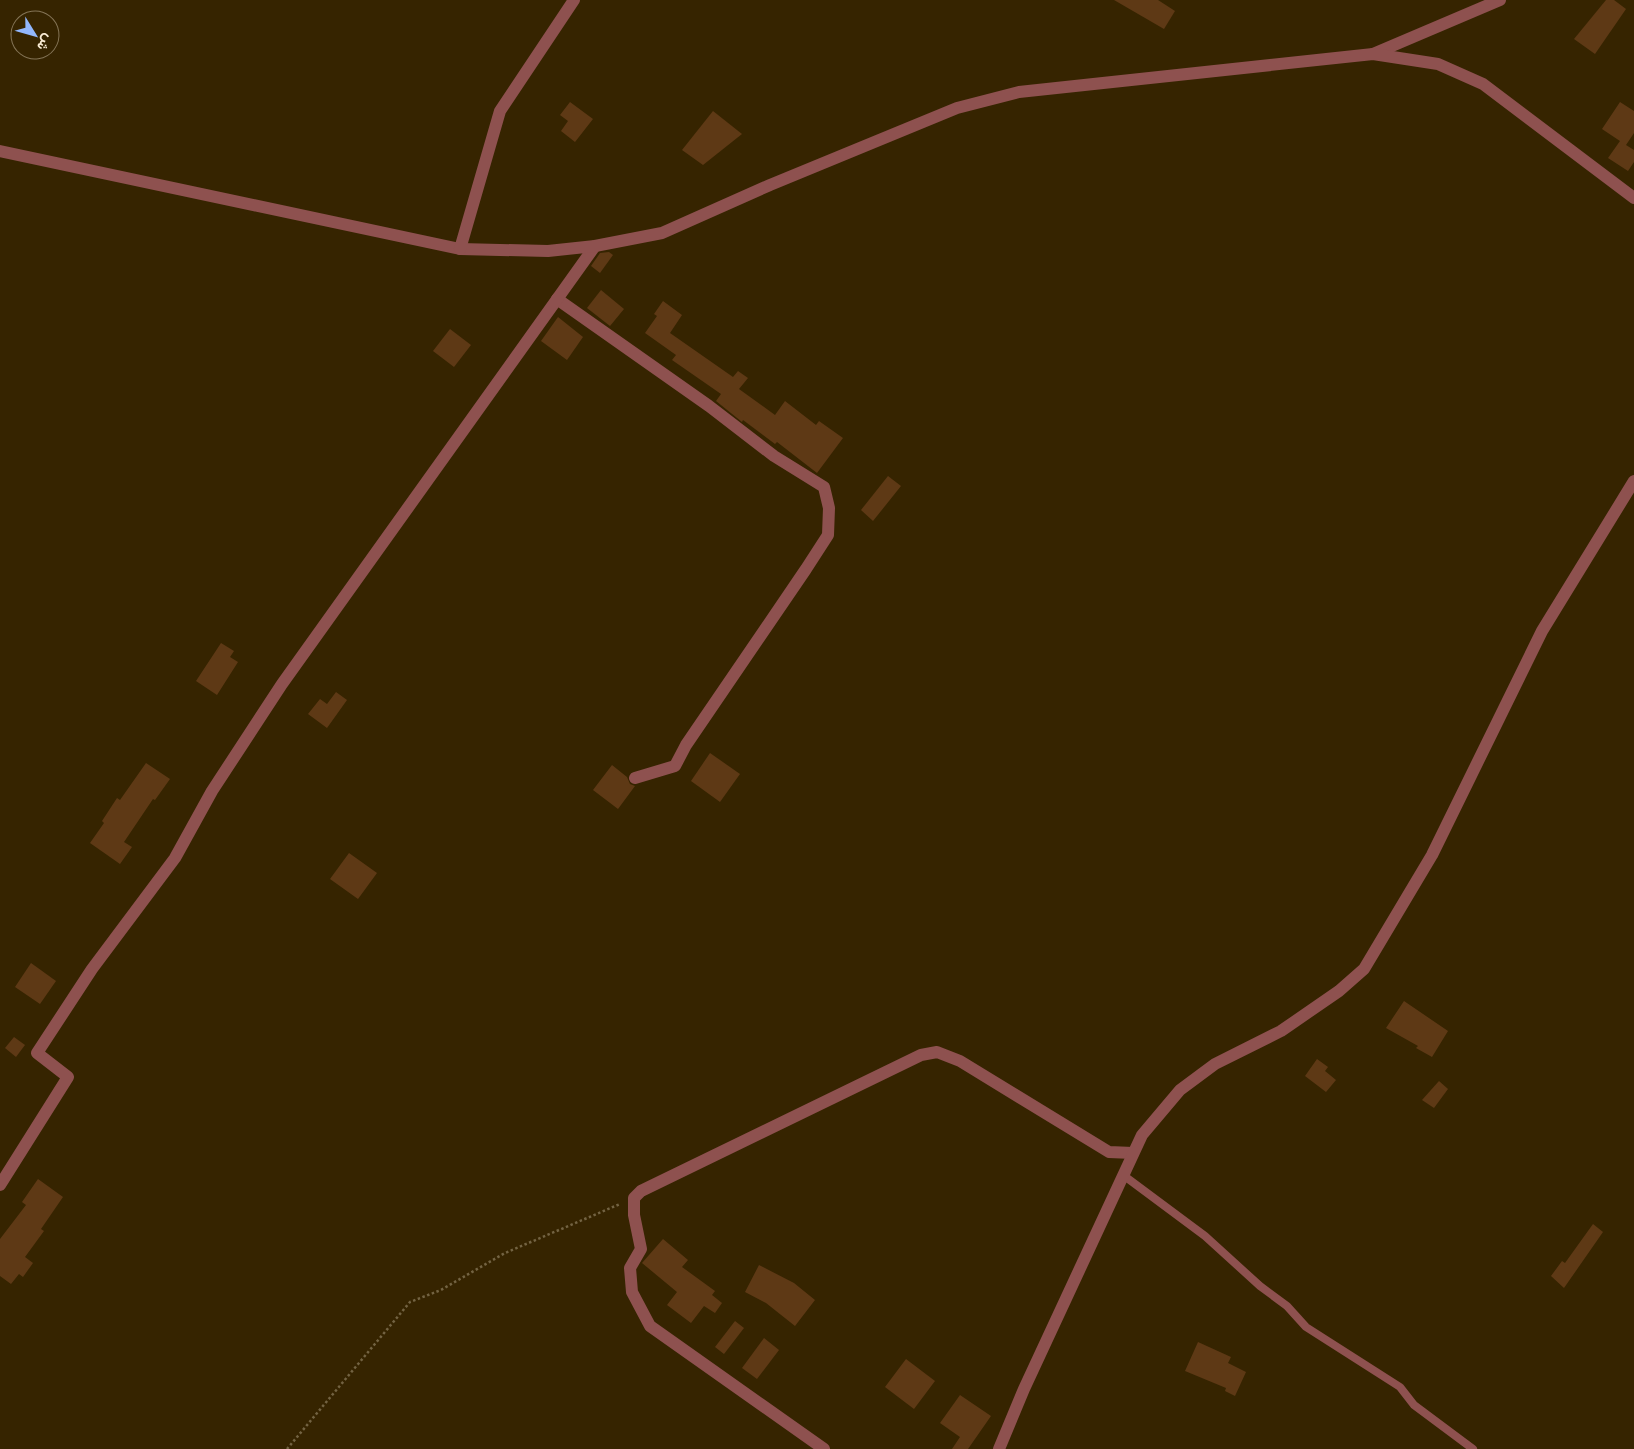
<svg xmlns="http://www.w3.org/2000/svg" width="1634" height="1449" viewBox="0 0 1634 1449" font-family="Ubuntu,Vazirmatn,sans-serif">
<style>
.building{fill:#5e3915}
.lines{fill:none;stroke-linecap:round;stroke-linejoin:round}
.path{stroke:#736342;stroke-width:2.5;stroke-dasharray:2.5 2.5;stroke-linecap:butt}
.service{stroke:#8e514f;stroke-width:8}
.minor{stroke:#8e514f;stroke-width:12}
.tertiary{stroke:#8e514f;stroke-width:12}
</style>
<rect width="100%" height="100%" fill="#362400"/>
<!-- building -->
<g class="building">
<path d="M1114,0H1158L1175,11L1164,29Z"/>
<path d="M1606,0H1614L1626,9L1595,54L1574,39Z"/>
<path d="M570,102L593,119L575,142L561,131L568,121L560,115Z"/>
<path d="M1620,102L1634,111V133L1626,145L1634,150V162L1628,171L1608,158L1620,141L1602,129Z"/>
<path d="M713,111L742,134L703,165L682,150Z"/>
<path d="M609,252L613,255L600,273L591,266L600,253Z"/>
<path d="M601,290L624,309L610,326L587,308Z"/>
<path d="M663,301L682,315L670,333L733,377L738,371L748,378L739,389L775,415L785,401L816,425L819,421L843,438L817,473L777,442L775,444L743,420L742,422L716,401L721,394L672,360L676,355L645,333L657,316L654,314Z"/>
<path d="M558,317L583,337L567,360L541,341Z"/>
<path d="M450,329L471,345L454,367L433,351Z"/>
<path d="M888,476L901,486L873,521L861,510Z"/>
<path d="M221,643L234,651L230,657L238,662L217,695L196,681Z"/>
<path d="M336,692L347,700L327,728L308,714L320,699L327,704Z"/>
<path d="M710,753L740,774L720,802L691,781Z"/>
<path d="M146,763L170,779L155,800L153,799L124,842L132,847L120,864L90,843L104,823L102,821L117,798L120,800Z"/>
<path d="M612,765L627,777L630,784L635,786L618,809L593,790Z"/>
<path d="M349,853L377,873L358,899L330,879Z"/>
<path d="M31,963L56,981L40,1004L15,987Z"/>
<path d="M1404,1001L1448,1031L1432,1057L1416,1048L1418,1046L1386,1028Z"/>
<path d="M14,1037L25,1045L16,1057L5,1048Z"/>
<path d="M1317,1059L1328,1067L1325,1071L1336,1080L1326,1092L1305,1076Z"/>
<path d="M1439,1081L1448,1089L1434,1108L1422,1100Z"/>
<path d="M38,1179L63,1197L41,1229L44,1231L25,1257L33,1263L23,1277L19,1274L11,1284L0,1276V1239L26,1205L22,1202Z"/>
<path d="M1593,1224L1603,1232L1564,1288L1551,1276L1562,1261L1565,1263Z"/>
<path d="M663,1239L688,1260L682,1267L715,1291L712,1295L722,1303L715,1313L704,1306L691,1323L667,1305L677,1292L642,1263Z"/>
<path d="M759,1265L794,1283L815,1300L795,1326L766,1303L745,1292Z"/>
<path d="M735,1321L744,1328L724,1354L715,1347Z"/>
<path d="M764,1338L779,1350L757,1379L742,1368Z"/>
<path d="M1198,1342L1231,1357L1228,1363L1246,1372L1235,1396L1225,1391L1226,1388L1185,1371Z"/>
<path d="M906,1359L935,1381L914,1409L885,1387Z"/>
<path d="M960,1395L991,1416L968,1449H952L960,1437L940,1423Z"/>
</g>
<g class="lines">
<!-- path -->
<path class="path" d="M287,1449L410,1302L441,1290L505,1253L620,1204"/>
<!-- service -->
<path class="service" d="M1123,1175L1205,1236L1260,1286L1287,1306L1306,1327L1400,1387L1414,1405L1473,1449"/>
<!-- minor -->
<g class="minor">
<path d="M1373,54L1500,0"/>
<path d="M557,299L709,406L774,456L824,487L829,508L828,535L806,569L686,745L675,766L635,778"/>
<path d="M0,1185L68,1077L37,1053L92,969L175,858L212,791L282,684L595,246"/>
<path d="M824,1449L650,1326L632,1292L630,1268L641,1249L634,1215V1198L641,1191L921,1055L937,1052L960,1061L1109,1152L1133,1153"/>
<path d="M999,1449L1024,1389L1142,1135L1180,1090L1215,1064L1281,1031L1339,991L1364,969L1432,855L1542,631L1634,481"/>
</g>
<!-- tertiary -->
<g class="tertiary">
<path d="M0,151L460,249L548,251L595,246L662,233L770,185L957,108L1019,92L1373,54L1438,64L1483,84L1634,198"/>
<path d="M460,249L500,111L574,0"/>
</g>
</g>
<!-- north arrow -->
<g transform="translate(35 35) rotate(127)"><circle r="24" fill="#362400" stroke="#847455"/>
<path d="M0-4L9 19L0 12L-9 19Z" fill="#92b7fd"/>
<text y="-8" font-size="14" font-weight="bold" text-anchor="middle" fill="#faecd4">ش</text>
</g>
</svg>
